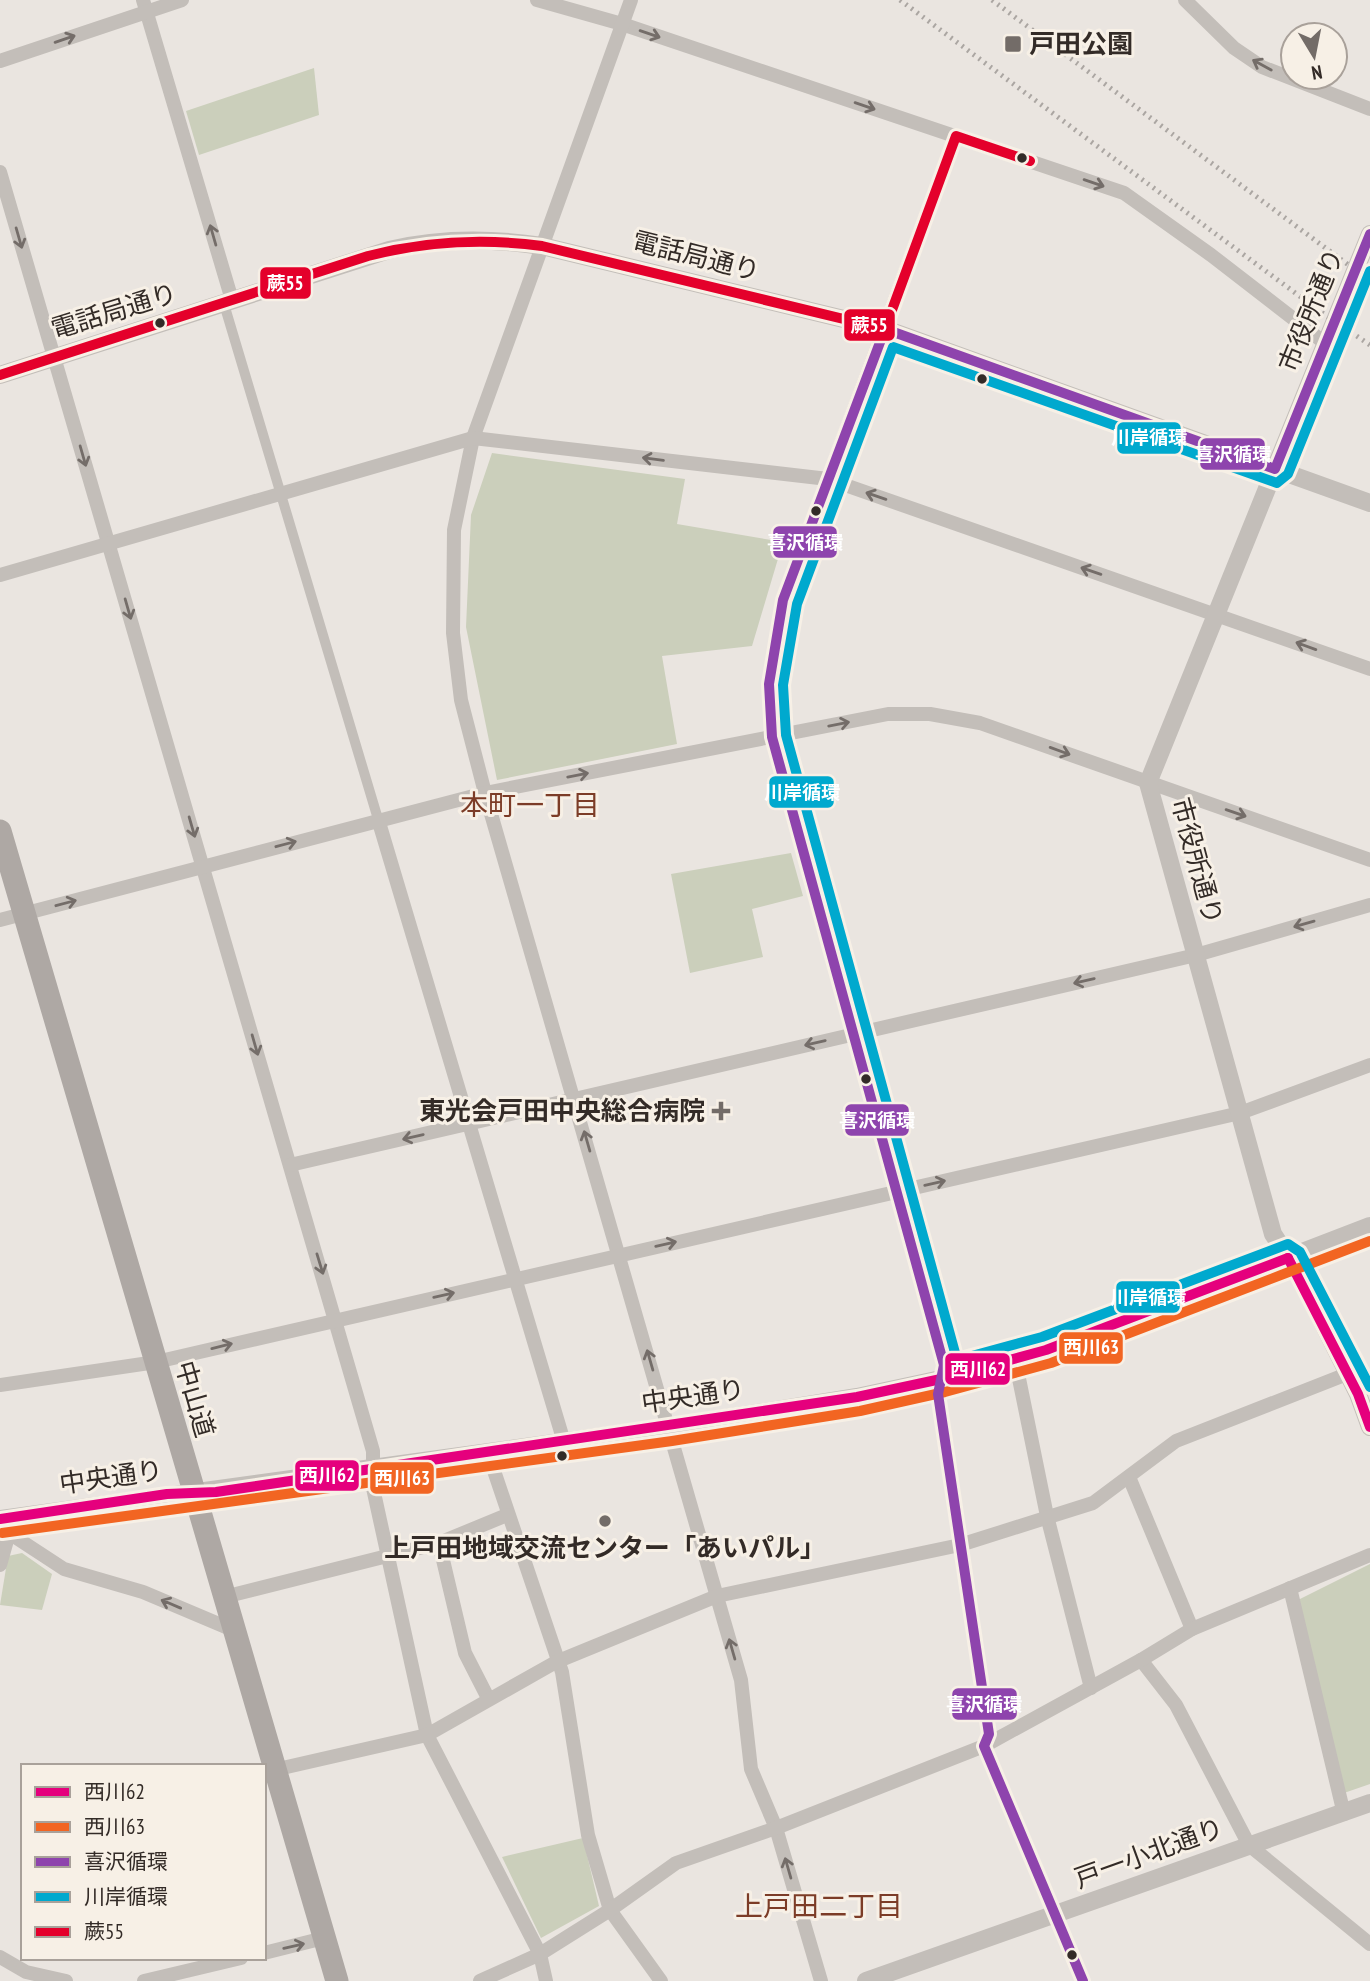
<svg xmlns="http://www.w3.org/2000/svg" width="1370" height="1981" viewBox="0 0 1370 1981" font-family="'PT Sans Narrow','Noto Sans JP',sans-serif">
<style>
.green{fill:#cbcfbb}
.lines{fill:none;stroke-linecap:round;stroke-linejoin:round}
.pedestrian{stroke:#c3beb9;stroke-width:10}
.minor{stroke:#c3beb9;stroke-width:14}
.tertiary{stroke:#c3beb9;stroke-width:18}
.trunk{stroke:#aea8a4;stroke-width:23}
.rail{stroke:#aba6a2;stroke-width:5;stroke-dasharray:2 5;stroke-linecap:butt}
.bus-1-casing{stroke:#f7f0e6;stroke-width:16}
.bus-2-casing{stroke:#f7f0e6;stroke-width:16}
.bus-3-casing{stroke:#f7f0e6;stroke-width:16}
.bus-4-casing{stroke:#f7f0e6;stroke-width:16}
.bus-5-casing{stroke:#f7f0e6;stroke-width:16}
.bus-1{stroke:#e5007d;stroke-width:10}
.bus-2{stroke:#f26522;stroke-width:10}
.bus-3{stroke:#8e44ad;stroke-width:10}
.bus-4{stroke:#00a9ce;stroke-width:10}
.bus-5{stroke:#e4002b;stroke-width:10}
.oneway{stroke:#746d69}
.poi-dot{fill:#736c68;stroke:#f7f0e6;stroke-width:2.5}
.bus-dot{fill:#332b27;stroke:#f7f0e6;stroke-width:2.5}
.labels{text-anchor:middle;stroke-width:6;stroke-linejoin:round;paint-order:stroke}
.poi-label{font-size:26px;font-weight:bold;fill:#332b27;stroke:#f7f0e6;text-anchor:start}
.street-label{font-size:26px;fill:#332b27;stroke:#f7f0e6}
.neighbourhood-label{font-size:28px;fill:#7c3c27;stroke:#f7f0e6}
.line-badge{stroke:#f7f0e6;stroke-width:2.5}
.badge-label{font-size:19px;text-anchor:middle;font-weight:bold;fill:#fff}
</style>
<rect width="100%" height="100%" fill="#eae5e0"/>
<!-- green -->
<g class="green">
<path d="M314,68L319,115L199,155L186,111Z"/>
<path d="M492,453L685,479L677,524L783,542L752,646L662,656L677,744L497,780L466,627L471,515Z"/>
<path d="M791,853L803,896L752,909L763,957L690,973L671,874Z"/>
<path d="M22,1553L52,1574L42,1610L0,1605L8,1556Z"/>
<path d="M1370,1564V1784L1344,1793L1298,1600Z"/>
<path d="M583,1838L599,1906L541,1938L502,1857Z"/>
</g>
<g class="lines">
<!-- pedestrian -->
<path class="pedestrian" d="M224,304L378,819"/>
<!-- minor -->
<g class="minor">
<path d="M143,0L232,300"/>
<path d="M537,0L622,24L1124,193L1211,255L1326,344"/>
<path d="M631,0L473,438L454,530L453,633L461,700L485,793L741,1680L751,1769L776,1828L821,1981"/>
<path d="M1185,0L1234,48L1262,67L1370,109"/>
<path d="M0,61L182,0"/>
<path d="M956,136L783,600L769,684L772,737L944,1365L938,1394L989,1734L984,1746L1083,1981"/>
<path d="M0,172L373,1451V1488L427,1735L540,1954L546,1981"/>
<path d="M0,575L473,438L828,479L1370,669"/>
<path d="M378,819L564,1442"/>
<path d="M0,920L485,793L888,714H930L980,723L1370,860"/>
<path d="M290,1165L1196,955L1370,905"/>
<path d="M1015,1359L1047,1516L1091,1688"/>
<path d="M0,1385L156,1362L1240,1113L1370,1065"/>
<path d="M488,1453L562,1672L588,1835L610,1910L661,1981"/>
<path d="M1129,1477L1192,1629"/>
<path d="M9,1533L64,1569L143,1592L233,1630"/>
<path d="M439,1543L465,1653L488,1698"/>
<path d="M0,1565L11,1526"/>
<path d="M1290,1588L1344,1814"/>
<path d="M224,1597L439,1543L507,1515"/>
<path d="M1141,1660L1176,1705L1249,1845L1370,1944"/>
<path d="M278,1769L427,1735L556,1662L717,1596L960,1545L1093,1503L1176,1441L1347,1374"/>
<path d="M264,1953L324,1938"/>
<path d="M0,1957L26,1972L66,1981"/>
<path d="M144,1981L241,1958"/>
<path d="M480,1981L540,1954L610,1910L676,1863L776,1828L984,1746L1141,1660L1192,1629L1370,1555"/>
</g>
<!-- tertiary -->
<g class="tertiary">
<path d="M1370,234L1148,783L1273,1234L1296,1269L1358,1394L1370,1427"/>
<path d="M0,375L389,250C440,238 490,238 542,246L885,329L1370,503"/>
<path d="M0,1519L670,1427L857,1397L941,1379L1046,1350L1370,1226"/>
<path d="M866,1981L1370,1803"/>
</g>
<!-- trunk -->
<path class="trunk" d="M0,831C112,1215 226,1597 337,1981"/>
<!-- rail -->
<g class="rail">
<path d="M900,0L1321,312L1370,345"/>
<path d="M992,0L1370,281"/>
</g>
<!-- bus-1 casing -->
<g class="bus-1-casing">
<g id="bus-1">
<path d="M1288,1258L1358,1394L1370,1427"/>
<path d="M0,1519L167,1494L216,1492L857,1397L941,1379L1046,1350L1288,1258"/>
</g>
</g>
<!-- bus-2 casing -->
<g class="bus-2-casing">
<path id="bus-2" d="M2,1533L672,1441L860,1411L945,1392L1051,1363L1370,1241"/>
</g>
<!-- bus-3 casing -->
<g class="bus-3-casing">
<path id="bus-3" d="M1083,1981L984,1746L989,1734L938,1394L944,1365L772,737L769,684L783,600L885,329L1275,469L1370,234"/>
</g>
<!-- bus-4 casing -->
<g class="bus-4-casing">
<path id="bus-4" d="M1370,271L1288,474L1277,483L893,347L797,604L783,685L786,735L957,1360L1042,1337L1288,1244L1300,1252L1370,1387"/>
</g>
<!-- bus-5 casing -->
<g class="bus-5-casing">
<path id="bus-5" d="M0,375L368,256C426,241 482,238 542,246L885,329L956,136L1030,161"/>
</g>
<!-- bus-1 -->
<use href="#bus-1" class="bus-1"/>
<!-- bus-2 -->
<use href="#bus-2" class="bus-2"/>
<!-- bus-3 -->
<use href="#bus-3" class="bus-3"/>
<!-- bus-4 -->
<use href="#bus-4" class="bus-4"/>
<!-- bus-5 -->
<use href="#bus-5" class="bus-5"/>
</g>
<!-- one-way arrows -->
<defs><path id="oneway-shaft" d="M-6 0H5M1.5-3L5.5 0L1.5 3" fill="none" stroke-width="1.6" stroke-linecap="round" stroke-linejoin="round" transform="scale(1.75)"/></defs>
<g class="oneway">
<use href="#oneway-shaft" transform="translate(650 34) rotate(19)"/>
<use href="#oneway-shaft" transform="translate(65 39) rotate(-19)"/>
<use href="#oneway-shaft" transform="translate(1262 65) rotate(-151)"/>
<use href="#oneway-shaft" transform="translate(865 106) rotate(19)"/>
<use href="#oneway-shaft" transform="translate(1094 183) rotate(19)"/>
<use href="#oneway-shaft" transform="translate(213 235) rotate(-106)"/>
<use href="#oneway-shaft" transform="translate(19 238) rotate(74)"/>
<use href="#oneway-shaft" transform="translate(83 456) rotate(74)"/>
<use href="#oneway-shaft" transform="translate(653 459) rotate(-173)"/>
<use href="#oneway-shaft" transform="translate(876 496) rotate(-161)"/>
<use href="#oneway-shaft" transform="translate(1091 571) rotate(-161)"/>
<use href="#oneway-shaft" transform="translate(128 609) rotate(74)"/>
<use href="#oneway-shaft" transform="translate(1306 646) rotate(-160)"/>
<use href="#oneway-shaft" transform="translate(839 724) rotate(-11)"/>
<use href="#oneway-shaft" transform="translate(1060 751) rotate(20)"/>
<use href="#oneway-shaft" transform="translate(578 775) rotate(-11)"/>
<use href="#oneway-shaft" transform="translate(1236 813) rotate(19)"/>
<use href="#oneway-shaft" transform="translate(192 827) rotate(74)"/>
<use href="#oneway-shaft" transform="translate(286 844) rotate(-15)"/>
<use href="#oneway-shaft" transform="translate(66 903) rotate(-15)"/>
<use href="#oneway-shaft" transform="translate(1304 924) rotate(164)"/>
<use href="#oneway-shaft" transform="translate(1084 981) rotate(167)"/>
<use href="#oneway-shaft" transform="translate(815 1043) rotate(167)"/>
<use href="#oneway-shaft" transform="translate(255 1045) rotate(74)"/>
<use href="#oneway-shaft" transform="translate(413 1137) rotate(167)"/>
<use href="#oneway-shaft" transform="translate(587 1141) rotate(-106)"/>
<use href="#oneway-shaft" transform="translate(935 1183) rotate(-13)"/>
<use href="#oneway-shaft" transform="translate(666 1244) rotate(-13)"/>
<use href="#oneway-shaft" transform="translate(320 1264) rotate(73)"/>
<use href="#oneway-shaft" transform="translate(444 1295) rotate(-13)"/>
<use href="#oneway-shaft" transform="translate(222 1346) rotate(-14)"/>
<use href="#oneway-shaft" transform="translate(650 1360) rotate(-106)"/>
<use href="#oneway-shaft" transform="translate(171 1604) rotate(-157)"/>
<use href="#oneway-shaft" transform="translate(732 1649) rotate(-106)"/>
<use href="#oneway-shaft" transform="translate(788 1868) rotate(-106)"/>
<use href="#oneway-shaft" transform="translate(294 1946) rotate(-13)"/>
</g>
<!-- markers -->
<g class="poi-dot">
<rect x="1004" y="35" width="18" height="18" rx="3.5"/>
<path d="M717.5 1100.5h7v7h7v7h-7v7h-7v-7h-7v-7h7z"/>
<circle cx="605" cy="1521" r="7"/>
</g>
<g class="bus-dot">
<circle cx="1022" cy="158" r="6"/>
<circle cx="160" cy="323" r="6"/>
<circle cx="982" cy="379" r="6"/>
<circle cx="816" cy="511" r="6"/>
<circle cx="866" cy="1079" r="6"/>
<circle cx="562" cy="1456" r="6"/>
<circle cx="1072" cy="1955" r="6"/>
</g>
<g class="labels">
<!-- poi labels -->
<g class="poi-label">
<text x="1029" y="53">戸田公園</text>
<text x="705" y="1120" text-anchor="end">東光会戸田中央総合病院</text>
<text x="605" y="1557" text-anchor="middle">上戸田地域交流センター「あいパル」</text>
</g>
<!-- street labels -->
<g class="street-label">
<text transform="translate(696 256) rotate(14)" y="9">電話局通り</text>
<text transform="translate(1311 310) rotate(-68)" y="9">市役所通り</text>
<text transform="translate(114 311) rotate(-17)" y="9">電話局通り</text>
<text transform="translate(1197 861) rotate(75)" y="9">市役所通り</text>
<text transform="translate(693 1396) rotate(-8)" y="9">中央通り</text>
<text transform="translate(195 1399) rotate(74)" y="9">中山道</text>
<text transform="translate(111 1477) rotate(-8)" y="9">中央通り</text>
<text transform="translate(1149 1853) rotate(-20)" y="9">戸一小北通り</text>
</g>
<!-- neighbourhood labels -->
<g class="neighbourhood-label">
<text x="530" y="815">本町一丁目</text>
<text x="819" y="1916">上戸田二丁目</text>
</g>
</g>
<g class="line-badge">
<rect x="259" y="266" width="53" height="34" rx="7" fill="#e4002b"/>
<rect x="843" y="308" width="53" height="34" rx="7" fill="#e4002b"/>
<rect x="1116" y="421" width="66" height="34" rx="7" fill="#00a9ce"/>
<rect x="1199" y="437" width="67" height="34" rx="7" fill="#8e44ad"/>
<rect x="772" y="525" width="66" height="34" rx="7" fill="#8e44ad"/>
<rect x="768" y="775" width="67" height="34" rx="7" fill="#00a9ce"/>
<rect x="844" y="1103" width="66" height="34" rx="7" fill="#8e44ad"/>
<rect x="1115" y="1280" width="66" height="34" rx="7" fill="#00a9ce"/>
<rect x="1058" y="1331" width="66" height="34" rx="7" fill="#f26522"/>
<rect x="944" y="1352" width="67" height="34" rx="7" fill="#e5007d"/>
<rect x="294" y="1459" width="66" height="33" rx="7" fill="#e5007d"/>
<rect x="369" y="1461" width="66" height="34" rx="7" fill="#f26522"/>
<rect x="951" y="1687" width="67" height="34" rx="7" fill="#8e44ad"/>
</g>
<g class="badge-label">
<text x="285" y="290">蕨55</text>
<text x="869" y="332">蕨55</text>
<text x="1149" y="444">川岸循環</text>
<text x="1233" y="461">喜沢循環</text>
<text x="805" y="549">喜沢循環</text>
<text x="802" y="799">川岸循環</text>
<text x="877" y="1127">喜沢循環</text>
<text x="1148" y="1304">川岸循環</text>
<text x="1091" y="1354">西川63</text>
<text x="978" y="1376">西川62</text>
<text x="327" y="1482">西川62</text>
<text x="402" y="1485">西川63</text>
<text x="984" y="1711">喜沢循環</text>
</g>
<!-- legend -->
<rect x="21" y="1764" width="245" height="196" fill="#f7f0e6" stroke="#a9a19a" stroke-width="2"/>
<rect x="35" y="1787" width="35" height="10" fill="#e5007d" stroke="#a9a19a" stroke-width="2"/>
<text x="84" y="1799" font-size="21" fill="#332b27">西川62</text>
<rect x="35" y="1822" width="35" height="10" fill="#f26522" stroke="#a9a19a" stroke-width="2"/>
<text x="84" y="1834" font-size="21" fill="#332b27">西川63</text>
<rect x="35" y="1857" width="35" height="10" fill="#8e44ad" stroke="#a9a19a" stroke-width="2"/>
<text x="84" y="1869" font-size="21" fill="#332b27">喜沢循環</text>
<rect x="35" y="1892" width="35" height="10" fill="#00a9ce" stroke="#a9a19a" stroke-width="2"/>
<text x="84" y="1904" font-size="21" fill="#332b27">川岸循環</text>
<rect x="35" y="1927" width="35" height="10" fill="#e4002b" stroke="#a9a19a" stroke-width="2"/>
<text x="84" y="1939" font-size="21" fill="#332b27">蕨55</text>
<!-- north arrow -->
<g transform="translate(1314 56) rotate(170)"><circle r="33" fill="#f7f0e6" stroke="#a9a19a" stroke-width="2"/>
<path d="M0-5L12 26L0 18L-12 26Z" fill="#736c68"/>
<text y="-10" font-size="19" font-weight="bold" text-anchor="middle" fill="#332b27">N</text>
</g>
</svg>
